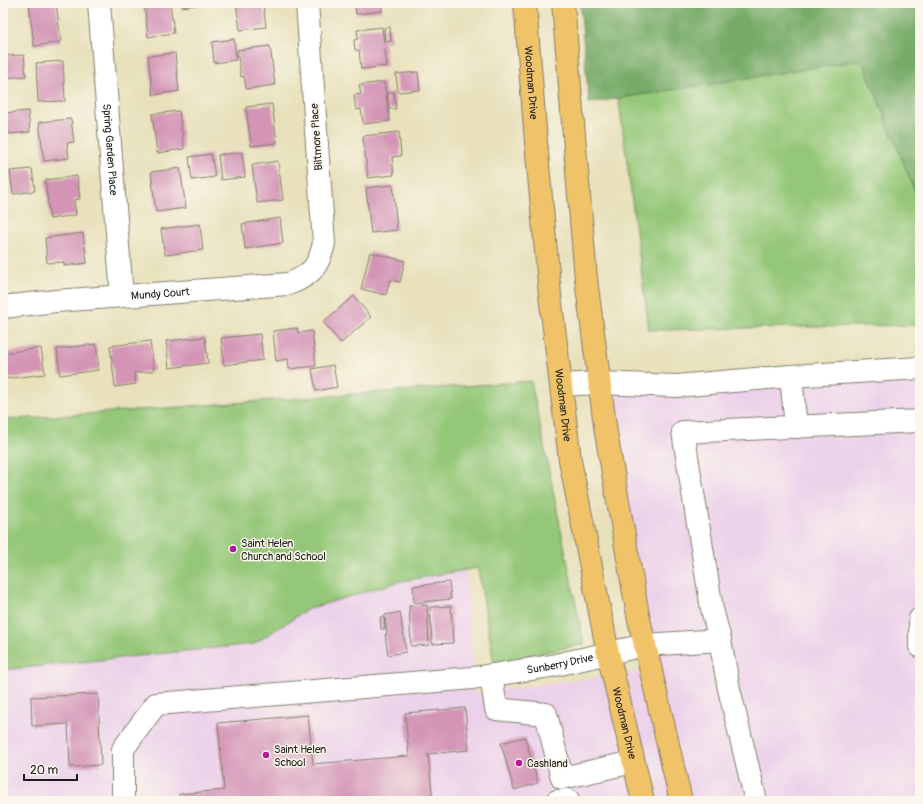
<svg xmlns="http://www.w3.org/2000/svg" width="923" height="804" viewBox="0 0 923 804" font-family="Pangolin,sans-serif">
<style>
.built{fill:#ecd1ea}
.green{fill:#94c778;stroke:#58724a}
.forest{fill:#77ac68;stroke:#4a6442}
.building{fill:#d394b6}
.lines{fill:none;stroke-linecap:round;stroke-linejoin:round}
.minor-casing{stroke:#827e6c;stroke-width:24}
.major-casing{stroke:#827e6c;stroke-width:24}
.minor{stroke:#fff;stroke-width:22}
.major{stroke:#f1c369;stroke-width:22}
.poi-dot{fill:#b5179e;stroke:#fbf7ec;stroke-width:1.5}
.labels{text-anchor:middle;stroke-width:3;stroke-linejoin:round;paint-order:stroke}
.street-label{font-size:11px;fill:#1c1c1c;stroke:#fbf7ec}
.poi-label{font-size:11px;fill:#1c1c1c;stroke:#fbf7ec;text-anchor:start}
</style>
<rect width="100%" height="100%" fill="#fbf7ec"/>
<filter id="ink" filterUnits="userSpaceOnUse"><feTurbulence type="fractalNoise" baseFrequency=".025" numOctaves="2"/><feDisplacementMap in="SourceGraphic" scale="8" xChannelSelector="R" yChannelSelector="G"/><feConvolveMatrix kernelMatrix="1 2 1 2 8 2 1 2 1" color-interpolation-filters="sRGB"/></filter>
<filter id="wash" filterUnits="userSpaceOnUse"><feTurbulence type="fractalNoise" baseFrequency=".012" numOctaves="4" result="noise"/><feDisplacementMap in="SourceGraphic" scale="16" xChannelSelector="R" yChannelSelector="G"/><feGaussianBlur stdDeviation="0.9" result="paint"/><feColorMatrix in="noise" values="0 0 0 0 0 0 0 0 0 0 0 0 0 0 0 0 0 1.4 0 .05"/><feComposite in="paint" operator="in"/></filter>
<g filter="url(#wash)">
<rect width="100%" height="100%" fill="#e8e1bc"/>
<!-- built -->
<path class="built" d="M920,369V801H3V420L451,386L475,693L651,670L599,383Z"/>
<!-- green -->
<g class="green">
<path d="M606,3H920V325L649,330Z"/>
<path d="M531,381L584,644L494,663L478,568L401,581L308,609L254,644L3,670V420Z"/>
</g>
<!-- forest -->
<path class="forest" d="M580,3H920V204L862,60L589,103Z"/>
<g id="blocks">
<!-- building -->
<g class="building">
<path d="M29,3H56L61,42L34,46Z"/>
<path d="M144,3H170L174,33L148,37Z"/>
<path d="M181,3H204V4L182,7Z"/>
<path d="M236,3H263L266,27L240,30Z"/>
<path d="M355,3H381L382,11L356,14Z"/>
<path d="M382,27L387,66L361,69L359,50H355L354,40L358,39L357,30Z"/>
<path d="M390,27L391,41L385,42L384,28Z"/>
<path d="M234,39L236,60L214,63L212,42Z"/>
<path d="M270,46L275,85L246,89L244,76L241,77L237,50Z"/>
<path d="M175,53L179,91L153,95L148,56Z"/>
<path d="M24,55L26,76L3,78V56Z"/>
<path d="M63,61L65,101L38,102L36,63Z"/>
<path d="M418,72L420,90L398,92L396,74Z"/>
<path d="M384,82L390,121L363,124L361,109L356,110L354,95L361,94L359,85Z"/>
<path d="M394,92L396,109H389L387,93Z"/>
<path d="M272,104L277,143L251,146L246,107Z"/>
<path d="M28,111L30,132L9,134L6,113Z"/>
<path d="M179,111L184,149L157,153L152,114Z"/>
<path d="M71,119L74,142L67,143L69,158L44,161L39,122Z"/>
<path d="M399,132L401,156L392,157L394,175L368,178L363,136Z"/>
<path d="M242,152L245,177L221,180L218,155Z"/>
<path d="M211,154L215,177L192,180L189,157Z"/>
<path d="M278,161L283,200L257,203L252,165Z"/>
<path d="M180,168L186,208L156,212L151,172Z"/>
<path d="M32,169L35,191L13,194L10,171Z"/>
<path d="M3,174L6,191L3,192Z"/>
<path d="M77,176L80,199L74,200L76,215L50,219L45,180Z"/>
<path d="M393,185L397,230L371,233L366,188Z"/>
<path d="M280,218L283,243L245,249L242,224Z"/>
<path d="M200,224L203,250L165,255L161,229Z"/>
<path d="M83,233L87,263L64,266V262L47,263L45,238Z"/>
<path d="M370,252L405,261L400,282L390,280L386,295L361,289Z"/>
<path d="M354,296L371,317L341,343L323,322Z"/>
<path d="M297,328L298,333L312,331L316,366L289,369L288,359L276,361L273,331Z"/>
<path d="M260,334L263,360L224,365L221,338Z"/>
<path d="M205,337L208,363L169,368L166,341Z"/>
<path d="M150,341L154,371L134,373L136,384L115,387L110,346Z"/>
<path d="M96,344L99,370L60,375L57,349Z"/>
<path d="M41,348L45,374L3,379V353Z"/>
<path d="M333,365L337,387L316,391L312,369Z"/>
<path d="M449,582L451,599L414,603L413,586Z"/>
<path d="M427,605L429,645L411,646L409,606Z"/>
<path d="M451,606L453,643L432,644L430,607Z"/>
<path d="M400,612L406,652L388,655L385,634H387L385,615Z"/>
<path d="M380,617H384L385,629H381Z"/>
<path d="M98,694L101,765L70,767L68,724L32,726L31,697Z"/>
<path d="M465,708L469,750L428,754L433,801H180L179,794L224,790L218,723L308,715L313,764L409,756L405,713Z"/>
<path d="M525,737L538,783L514,790L501,743Z"/>
</g>
</g>
</g>
<g filter="url(#ink)">
<use href="#blocks" fill-opacity="0" stroke="#827e6c" stroke-width="1"/>
<g class="lines">
<!-- minor casing -->
<g class="minor-casing">
<g id="minor">
<path id="s1" d="M99,3L122,296"/>
<path id="s2" d="M3,307L56,301L288,284C311,276 319,266 324,243L307,3"/>
<path d="M791,376L796,427"/>
<path d="M561,385L599,383L676,386L791,376L920,368"/>
<path d="M920,619V646"/>
<path d="M491,675L496,709L546,714L562,778L633,762"/>
<path id="s3" d="M123,801V749L156,704L473,678L551,666L645,645L720,640"/>
<path d="M557,801L568,800V801"/>
<path d="M756,801L729,689L720,640L712,609L683,432L920,421"/>
</g>
</g>
<!-- major casing -->
<g class="major-casing">
<g id="major">
<path id="s4" d="M525,3L537,154L550,295L570,460L608,653L643,801"/>
<path d="M563,3L586,279L606,433L638,615L681,801"/>
</g>
</g>
<!-- minor -->
<use href="#minor" class="minor"/>
<!-- major -->
<use href="#major" class="major"/>
</g>
</g>
<!-- markers -->
<g class="poi-dot">
<circle cx="233" cy="549" r="4"/>
<circle cx="266" cy="755" r="4"/>
<circle cx="519" cy="763" r="4"/>
</g>
<g class="labels">
<!-- street labels -->
<g class="street-label">
<text dy="4" stroke="none"><textPath href="#s4" startOffset="80">Woodman Drive</textPath></text>
<text transform="translate(316 137) rotate(-94)" y="4">Biltmore Place</text>
<text dy="4" stroke="none"><textPath href="#s1" startOffset="147">Spring Garden Place</textPath></text>
<text dy="4" stroke="none"><textPath href="#s2" startOffset="158">Mundy Court</textPath></text>
<text dy="4" stroke="none"><textPath href="#s4" startOffset="404">Woodman Drive</textPath></text>
<text dy="4" stroke="none"><textPath href="#s3" startOffset="514">Sunberry Drive</textPath></text>
<text dy="4" stroke="none"><textPath href="#s4" startOffset="728">Woodman Drive</textPath></text>
</g>
<!-- poi labels -->
<g class="poi-label">
<text x="241" y="547">Saint Helen<tspan x="241" dy="13">Church and School</tspan></text>
<text x="274" y="753">Saint Helen<tspan x="274" dy="13">School</tspan></text>
<text x="527" y="767">Cashland</text>
</g>
</g>
<!-- margin -->
<rect width="923" height="804" fill="none" stroke="#fbf7ec" stroke-width="16"/>
<!-- scale -->
<path d="M24 774v6h53v-6" fill="none" stroke="#1c1c1c" stroke-width="2"/>
<text x="30" y="774" font-size="12" fill="#1c1c1c" stroke="#fbf7ec" stroke-width="3" paint-order="stroke">20 m</text>
</svg>
